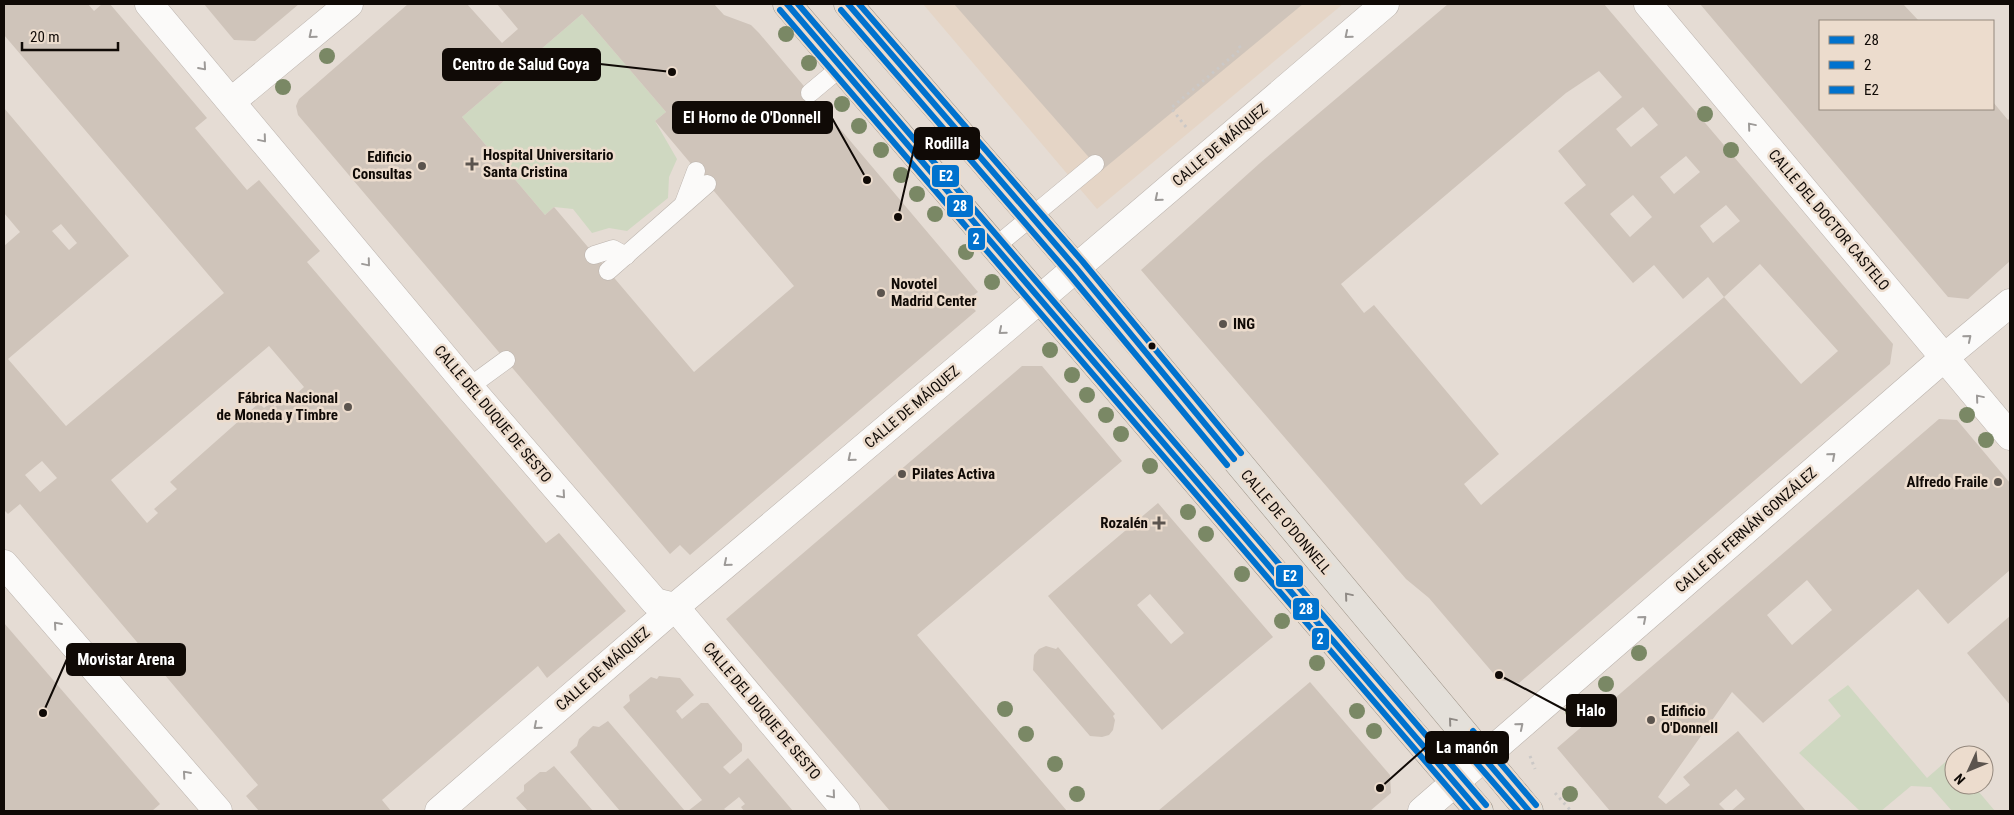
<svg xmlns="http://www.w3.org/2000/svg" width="2014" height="815" viewBox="0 0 2014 815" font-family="'Roboto Condensed',sans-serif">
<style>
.built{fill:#e5d5c6}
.green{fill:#cfd8c1}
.building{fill:#cfc4ba;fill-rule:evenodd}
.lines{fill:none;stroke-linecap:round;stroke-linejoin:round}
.service-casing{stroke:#bbb3ad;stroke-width:19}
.minor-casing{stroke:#bbb3ad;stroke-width:29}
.tertiary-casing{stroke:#bbb3ad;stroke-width:29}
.primary-casing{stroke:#9d9387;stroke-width:29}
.path{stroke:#cbc8c6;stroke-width:3;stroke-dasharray:2.5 4;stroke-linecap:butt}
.service{stroke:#fbfaf9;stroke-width:18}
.minor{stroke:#fbfaf9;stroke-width:28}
.tertiary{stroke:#fbfaf9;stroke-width:28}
.primary{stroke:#e4e0da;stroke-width:28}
.bus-1-casing{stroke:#ecdccd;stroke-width:10}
.bus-2-casing{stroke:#ecdccd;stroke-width:10}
.bus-3-casing{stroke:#ecdccd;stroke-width:10}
.bus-1{stroke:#0072ce;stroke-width:6}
.bus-2{stroke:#0072ce;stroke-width:6}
.bus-3{stroke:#0072ce;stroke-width:6}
.tree{fill:#7a8865}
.oneway{stroke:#9d9a98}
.oneway2{stroke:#8f8a85}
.poi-dot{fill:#5b544e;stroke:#ecdccd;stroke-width:2}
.bus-dot{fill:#100a06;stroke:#ecdccd;stroke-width:2}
.labels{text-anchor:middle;stroke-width:5;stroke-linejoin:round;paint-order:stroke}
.street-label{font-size:15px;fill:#100a06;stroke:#ecdccd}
.poi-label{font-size:15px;font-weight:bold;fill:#100a06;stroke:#ecdccd;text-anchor:start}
.leader{fill:none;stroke:#100a06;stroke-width:2}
.callout-dot{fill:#100a06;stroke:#ecdccd;stroke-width:2}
.callout{fill:#100a06;stroke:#100a06;stroke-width:2}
.callout-label{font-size:16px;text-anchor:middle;font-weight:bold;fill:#fff}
.line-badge{stroke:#ecdccd;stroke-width:2}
.badge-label{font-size:14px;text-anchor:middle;font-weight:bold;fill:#fff}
</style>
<rect width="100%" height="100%" fill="#e5dcd4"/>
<!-- built -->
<path class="built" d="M923,4H1343L1097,209Z"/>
<!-- green -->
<g class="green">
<path d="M582,14L666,112L655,121L677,159L669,177L668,198L627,231L609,228L592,233L573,209L554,207L545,215L462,117Z"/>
<path d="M1848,685L1927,778L1950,758L1954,762V785H1973L1995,811H1952L1931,787L1911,786L1881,811H1860L1799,753L1841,716L1828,700Z"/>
</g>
<!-- building -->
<g class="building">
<path d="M4,4H88L94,11L102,4H110L207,118L195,128L247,190L259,180L320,251L307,262L546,543L559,533L626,611L547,678L538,666L382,800L391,811H259L246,796L258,785L20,504L8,514L4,510V246L20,232L4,213V108L129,256L8,359L66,426L224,293L4,35ZM61,224L77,243L69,250L52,231ZM269,346L304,387L292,398L289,394L275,407L271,402L264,408L259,403L170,482L177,489L154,509L158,513L147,523L111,480ZM42,461L57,478L40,492L25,475Z"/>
<path d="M204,4H299L255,41L234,40Z"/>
<path d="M408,4H467L502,43L518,29L497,4H714L724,15L751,25L759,33L978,292L966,301L976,311L690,555L680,545L670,554L298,115L296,106L299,99ZM582,14L666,112L655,121L794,286L694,372L554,207L545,215L462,117Z"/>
<path d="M954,4H1303L1101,171Z"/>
<path d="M1448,4H1604L1893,344L1890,364L1519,683L1499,680L1429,598L1406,579L1141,270L1260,163ZM1599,71L1622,97L1558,151L1586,185L1564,203L1633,283L1654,265L1683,299L1708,277L1724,297L1760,264L1838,351L1801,384L1724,297L1481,505L1464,484L1499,454L1374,305L1364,313L1341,284L1566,93ZM1643,107L1658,125L1631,147L1616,129ZM1686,156L1700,172L1674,194L1660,177ZM1633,195L1652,217L1630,237L1610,214ZM1726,205L1740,221L1713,243L1700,226Z"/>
<path d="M1700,4H1903L1919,21H1820V109H1993V102L2008,120L2010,118V261L1968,299L1948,297Z"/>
<path d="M1022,366H1042L1122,461L917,635L1067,811H890L726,619Z"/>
<path d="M1939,419L1957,420L2010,483V570L1948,624L1918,589L1763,723L1732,692L1658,797L1666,804L1690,785L1683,777L1738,731L1806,811H1731L1745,799L1736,789L1719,804L1726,811H1610L1557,748ZM1807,580L1832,610L1792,645L1767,615Z"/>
<path d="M1158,503L1273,637L1162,730L1048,596ZM1150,594L1184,633L1171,644L1137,605Z"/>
<path d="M2010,616V705L1967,653Z"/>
<path d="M4,623L160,804L152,811H4Z"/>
<path d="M1046,646L1056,649L1058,647L1115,714L1113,716L1115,720L1113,730L1109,735L1102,737L1090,736L1033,670L1034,655L1039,649Z"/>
<path d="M659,676L680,678L694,695L676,711L682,719L701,703H708L742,744V751L723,767L730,774L748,758L793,811H744L741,807L745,804L739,797L724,809L727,811H688L702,800L623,707L630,701L629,695L651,677L657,679Z"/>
<path d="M1310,682L1390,775L1391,793L1370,811H1158Z"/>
<path d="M608,721L685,811H620L570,752L577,746L579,739L593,726L599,727Z"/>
<path d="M554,766L593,811H528L516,798L524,791V785L540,772H546Z"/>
</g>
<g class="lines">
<!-- service casing -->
<g class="service-casing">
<g id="service">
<path d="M810,93L840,68"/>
<path d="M684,203L696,171"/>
<path d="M995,247L1095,164"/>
<path d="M594,255L613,249L626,256"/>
<path d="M608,271L707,184"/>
<path d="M469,387L506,360"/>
</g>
</g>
<!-- minor casing -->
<g class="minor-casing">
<g id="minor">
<path d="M149,4L469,387L655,602L675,607L846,811"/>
<path d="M1648,4L2010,436"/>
<path d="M232,101L349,4"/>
<path d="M439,811L675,607L1007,327L1385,4"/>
<path d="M1422,811L1945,357L2010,303"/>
</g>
</g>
<!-- tertiary casing -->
<g class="tertiary-casing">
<path id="tertiary" d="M4,564L218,811"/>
</g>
<!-- primary casing -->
<g class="primary-casing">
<g id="primary">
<path d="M787,4L1479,811"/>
<path d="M848,4L1076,268L1529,811"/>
</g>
</g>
<!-- path -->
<g class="path">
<path d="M1186,127L1171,108L1241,49L1238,44"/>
<path d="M1530,756L1535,769"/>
<path d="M1555,793L1571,811"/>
</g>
<!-- service -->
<use href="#service" class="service"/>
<!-- minor -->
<use href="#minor" class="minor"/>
<!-- tertiary -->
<use href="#tertiary" class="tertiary"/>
<!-- primary -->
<use href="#primary" class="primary"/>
<!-- bus-1 casing -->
<g class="bus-1-casing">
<g id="bus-1">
<path d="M787,4L1479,811"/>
<path d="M848,4L1076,268L1234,459"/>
<path d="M1466,737L1529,811"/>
</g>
</g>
<!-- bus-2 casing -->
<g class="bus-2-casing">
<g id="bus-2">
<path d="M780,10L1468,811"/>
<path d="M841,10L1069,274L1227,465"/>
<path d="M1459,743L1518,811"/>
</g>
</g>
<!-- bus-3 casing -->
<g class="bus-3-casing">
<g id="bus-3">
<path d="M798,4L1486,805"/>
<path d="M859,4L1083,262L1241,453"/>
<path d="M1473,731L1536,805"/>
</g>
</g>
<!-- bus-1 -->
<use href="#bus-1" class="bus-1"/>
<!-- bus-2 -->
<use href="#bus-2" class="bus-2"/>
<!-- bus-3 -->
<use href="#bus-3" class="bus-3"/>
</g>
<!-- trees -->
<g class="tree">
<circle cx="786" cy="34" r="8"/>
<circle cx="327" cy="56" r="8"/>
<circle cx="809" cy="63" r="8"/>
<circle cx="283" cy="87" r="8"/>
<circle cx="842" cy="104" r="8"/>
<circle cx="1705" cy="114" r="8"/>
<circle cx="859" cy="126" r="8"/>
<circle cx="881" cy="150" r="8"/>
<circle cx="1731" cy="150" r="8"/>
<circle cx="901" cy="175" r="8"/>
<circle cx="917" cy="194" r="8"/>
<circle cx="935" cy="214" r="8"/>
<circle cx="966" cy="252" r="8"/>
<circle cx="992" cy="282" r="8"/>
<circle cx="1050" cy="350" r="8"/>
<circle cx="1072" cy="375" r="8"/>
<circle cx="1087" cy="395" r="8"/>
<circle cx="1106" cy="415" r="8"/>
<circle cx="1967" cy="415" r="8"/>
<circle cx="1121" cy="434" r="8"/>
<circle cx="1986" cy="440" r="8"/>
<circle cx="1150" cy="466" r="8"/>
<circle cx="1188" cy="512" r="8"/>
<circle cx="1206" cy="534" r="8"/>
<circle cx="1242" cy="574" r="8"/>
<circle cx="1282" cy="621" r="8"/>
<circle cx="1639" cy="653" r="8"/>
<circle cx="1317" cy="663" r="8"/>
<circle cx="1606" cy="684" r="8"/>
<circle cx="1005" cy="709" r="8"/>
<circle cx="1357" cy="711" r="8"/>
<circle cx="1573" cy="711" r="8"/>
<circle cx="1374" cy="731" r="8"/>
<circle cx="1026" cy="734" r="8"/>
<circle cx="1055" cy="764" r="8"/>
<circle cx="1077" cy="794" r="8"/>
<circle cx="1570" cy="794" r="8"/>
</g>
<!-- one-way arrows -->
<defs><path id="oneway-chevron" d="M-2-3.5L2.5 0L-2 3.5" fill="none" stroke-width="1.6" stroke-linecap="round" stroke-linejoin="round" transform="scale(1.25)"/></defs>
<g class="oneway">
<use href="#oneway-chevron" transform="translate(312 35) rotate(140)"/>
<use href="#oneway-chevron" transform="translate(1348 35) rotate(140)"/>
<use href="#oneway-chevron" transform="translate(203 67) rotate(49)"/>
<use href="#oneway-chevron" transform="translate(1751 126) rotate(-130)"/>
<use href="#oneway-chevron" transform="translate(263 139) rotate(50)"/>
<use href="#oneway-chevron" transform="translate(1158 198) rotate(140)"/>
<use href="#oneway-chevron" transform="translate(367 263) rotate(50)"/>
<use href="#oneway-chevron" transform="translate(1002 331) rotate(140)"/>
<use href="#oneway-chevron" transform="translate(1968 338) rotate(-40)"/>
<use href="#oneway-chevron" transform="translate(1979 398) rotate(-130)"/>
<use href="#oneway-chevron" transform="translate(1832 456) rotate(-41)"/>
<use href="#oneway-chevron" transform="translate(851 458) rotate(140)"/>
<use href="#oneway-chevron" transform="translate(562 495) rotate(49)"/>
<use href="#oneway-chevron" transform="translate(727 563) rotate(140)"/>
<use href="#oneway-chevron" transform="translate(1643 619) rotate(-41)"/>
<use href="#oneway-chevron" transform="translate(57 625) rotate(-131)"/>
<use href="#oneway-chevron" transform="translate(537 726) rotate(139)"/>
<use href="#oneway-chevron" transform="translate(1520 726) rotate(-40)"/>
<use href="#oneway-chevron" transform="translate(186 774) rotate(-131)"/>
<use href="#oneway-chevron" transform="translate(832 795) rotate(50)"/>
</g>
<g class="oneway2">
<use href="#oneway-chevron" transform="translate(1348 596) rotate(-130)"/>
<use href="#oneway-chevron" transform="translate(1452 721) rotate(-130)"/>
</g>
<!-- markers -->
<g class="poi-dot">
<path d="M469.5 156.5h5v5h5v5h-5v5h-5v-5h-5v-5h5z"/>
<circle cx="422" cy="166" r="5"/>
<circle cx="881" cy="293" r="5"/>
<circle cx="1223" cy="324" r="5"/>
<circle cx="348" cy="407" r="5"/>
<circle cx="902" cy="474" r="5"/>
<circle cx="1998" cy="482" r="5"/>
<path d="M1156.5 515.5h5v5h5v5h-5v5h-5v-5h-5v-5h5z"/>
<circle cx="1651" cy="720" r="5"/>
</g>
<circle class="bus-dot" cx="1152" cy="346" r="4.5"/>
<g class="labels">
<!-- street labels -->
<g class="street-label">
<text transform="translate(1220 145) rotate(-40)" y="5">CALLE DE MÁIQUEZ</text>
<text transform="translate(1829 220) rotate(50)" y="5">CALLE DEL DOCTOR CASTELO</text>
<text transform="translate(912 407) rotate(-40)" y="5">CALLE DE MÁIQUEZ</text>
<text transform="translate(493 414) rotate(50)" y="5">CALLE DEL DUQUE DE SESTO</text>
<text transform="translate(1286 522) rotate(50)" y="5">CALLE DE O'DONNELL</text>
<text transform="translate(1746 530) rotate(-41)" y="5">CALLE DE FERNÁN GONZÁLEZ</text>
<text transform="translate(603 669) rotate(-41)" y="5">CALLE DE MÁIQUEZ</text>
<text transform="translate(762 711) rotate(50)" y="5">CALLE DEL DUQUE DE SESTO</text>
</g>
<!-- poi labels -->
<g class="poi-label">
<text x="483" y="160">Hospital Universitario<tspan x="483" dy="17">Santa Cristina</tspan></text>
<text x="412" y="162" text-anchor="end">Edificio<tspan x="412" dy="17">Consultas</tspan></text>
<text x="891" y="289">Novotel<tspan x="891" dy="17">Madrid Center</tspan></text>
<text x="1233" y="329">ING</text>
<text x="338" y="403" text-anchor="end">Fábrica Nacional<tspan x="338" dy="17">de Moneda y Timbre</tspan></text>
<text x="912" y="479">Pilates Activa</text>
<text x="1988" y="487" text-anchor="end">Alfredo Fraile</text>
<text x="1148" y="528" text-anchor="end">Rozalén</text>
<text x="1661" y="716">Edificio<tspan x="1661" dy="17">O'Donnell</tspan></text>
</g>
</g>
<!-- callouts -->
<path class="leader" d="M672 72L600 64M867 180L832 118M898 217L915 144M43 713L67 659M1499 675L1567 711M1380 788L1426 747"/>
<g class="callout-dot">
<circle cx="672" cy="72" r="5"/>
<circle cx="867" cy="180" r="5"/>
<circle cx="898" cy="217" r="5"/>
<circle cx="43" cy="713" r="5"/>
<circle cx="1499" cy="675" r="5"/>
<circle cx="1380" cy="788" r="5"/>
</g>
<g class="callout">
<rect x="443" y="49" width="157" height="31" rx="5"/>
<rect x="673" y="102" width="159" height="31" rx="5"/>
<rect x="915" y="128" width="64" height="31" rx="5"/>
<rect x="67" y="644" width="118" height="31" rx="5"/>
<rect x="1567" y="695" width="49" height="31" rx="5"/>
<rect x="1426" y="732" width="82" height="31" rx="5"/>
</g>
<g class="callout-label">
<text x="521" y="70">Centro de Salud Goya</text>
<text x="752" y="123">El Horno de O'Donnell</text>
<text x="947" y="149">Rodilla</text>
<text x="126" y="665">Movistar Arena</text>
<text x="1591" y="716">Halo</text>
<text x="1467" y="753">La manón</text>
</g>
<g class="line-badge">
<rect x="931" y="164" width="29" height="24" rx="5" fill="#0072ce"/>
<rect x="946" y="194" width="28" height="24" rx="5" fill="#0072ce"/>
<rect x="967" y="227" width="19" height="24" rx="5" fill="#0072ce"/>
<rect x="1275" y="564" width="29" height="24" rx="5" fill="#0072ce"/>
<rect x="1292" y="597" width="28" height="24" rx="5" fill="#0072ce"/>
<rect x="1311" y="627" width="19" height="24" rx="5" fill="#0072ce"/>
</g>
<g class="badge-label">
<text x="946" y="181">E2</text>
<text x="960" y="211">28</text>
<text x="976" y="244">2</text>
<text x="1290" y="581">E2</text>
<text x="1306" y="614">28</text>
<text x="1320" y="644">2</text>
</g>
<!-- border -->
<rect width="2014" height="815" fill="none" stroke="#100a06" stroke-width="10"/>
<!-- legend -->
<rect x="1819" y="20" width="175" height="90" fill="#ecdccd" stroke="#94887d"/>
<rect x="1829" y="36" width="25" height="8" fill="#0072ce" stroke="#94887d"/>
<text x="1864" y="45" font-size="15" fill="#100a06">28</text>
<rect x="1829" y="61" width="25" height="8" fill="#0072ce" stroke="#94887d"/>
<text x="1864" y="70" font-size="15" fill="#100a06">2</text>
<rect x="1829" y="86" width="25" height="8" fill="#0072ce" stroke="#94887d"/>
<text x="1864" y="95" font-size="15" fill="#100a06">E2</text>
<!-- north arrow -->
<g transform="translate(1969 770) rotate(226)"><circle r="24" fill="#ecdccd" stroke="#94887d"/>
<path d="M0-4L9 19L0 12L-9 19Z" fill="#5b544e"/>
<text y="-8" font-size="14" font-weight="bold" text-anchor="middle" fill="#100a06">N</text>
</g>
<!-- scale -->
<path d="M22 42v8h96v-8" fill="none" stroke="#100a06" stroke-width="2.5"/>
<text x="30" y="42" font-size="15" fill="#100a06" stroke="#ecdccd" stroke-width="4" paint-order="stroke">20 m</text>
</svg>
